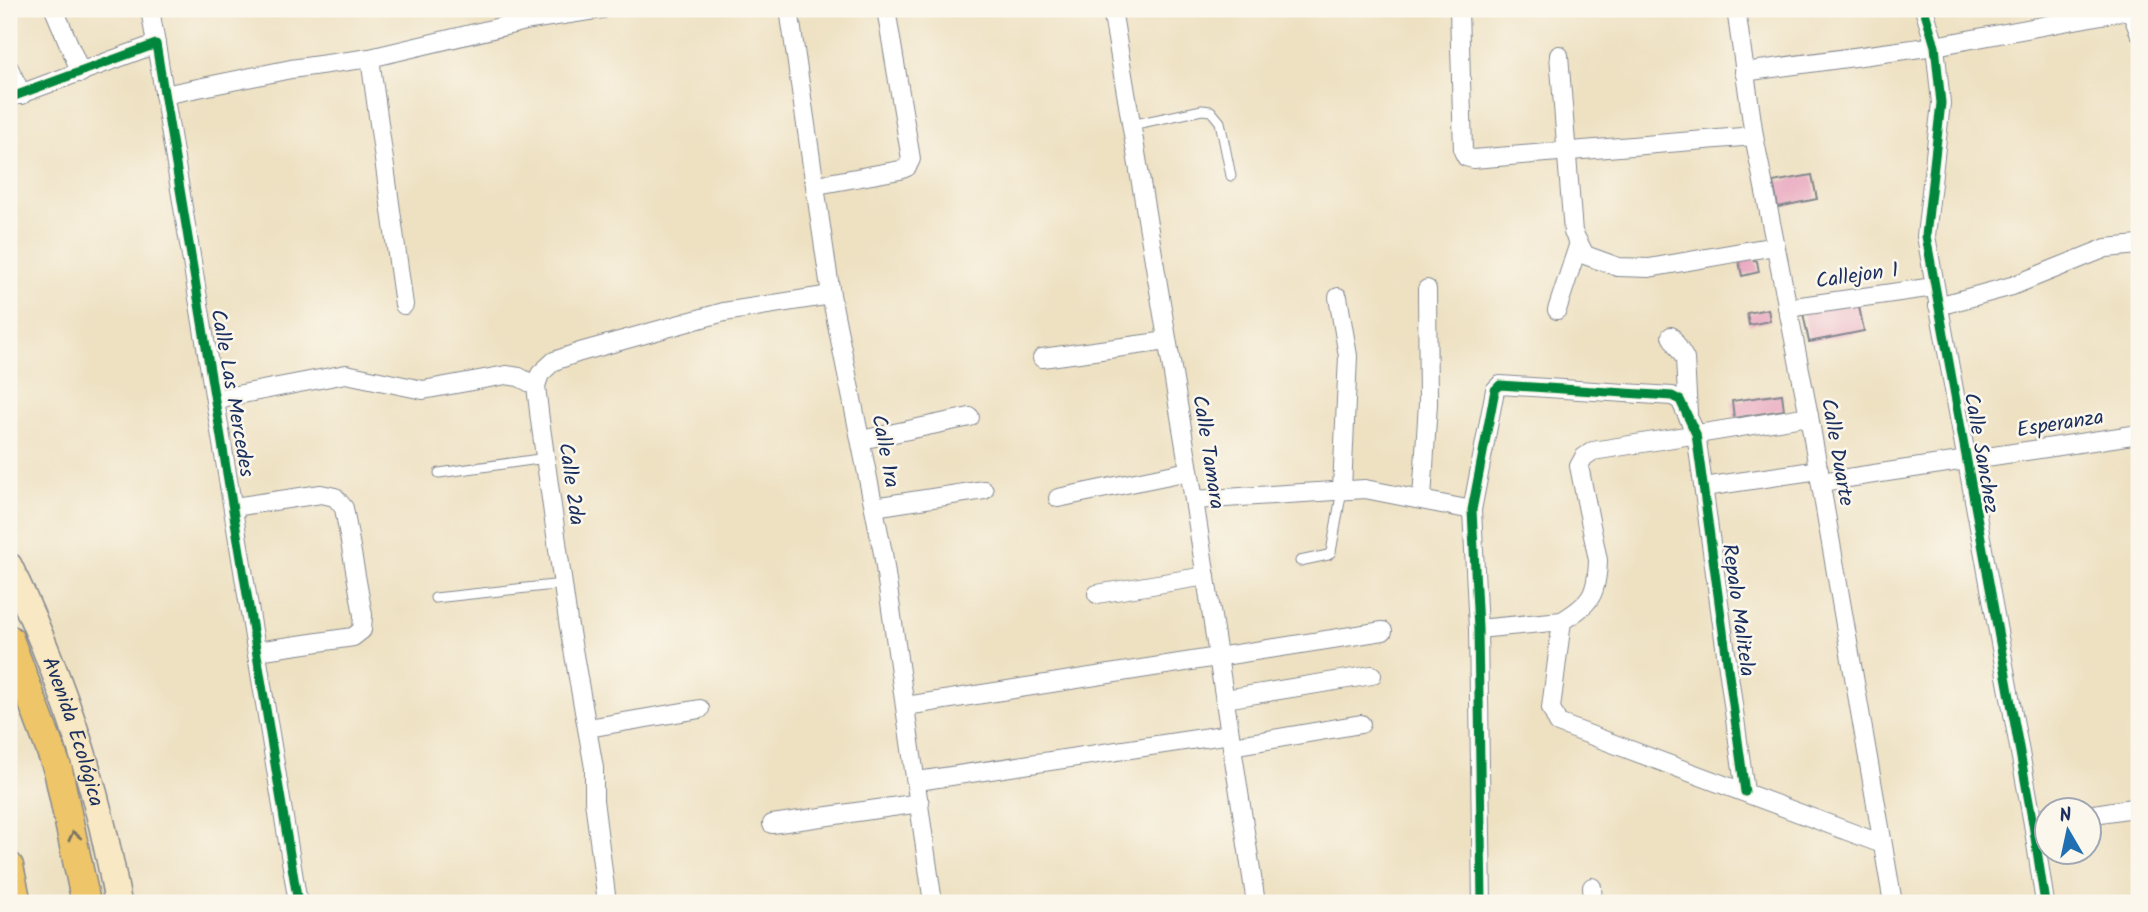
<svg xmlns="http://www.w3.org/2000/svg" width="2148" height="912" viewBox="0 0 2148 912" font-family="Kalam,sans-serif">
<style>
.building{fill:#e8a5be}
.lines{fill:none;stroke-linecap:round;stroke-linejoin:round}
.lane-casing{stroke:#848890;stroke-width:11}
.street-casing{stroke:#848890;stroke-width:20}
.secondary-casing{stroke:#848890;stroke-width:29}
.primary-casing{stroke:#848890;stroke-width:31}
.lane{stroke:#fff;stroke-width:9}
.street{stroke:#fff;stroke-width:18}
.secondary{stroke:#f8e8c3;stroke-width:26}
.primary{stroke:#eec569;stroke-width:28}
.cycleway-casing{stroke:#fbf7ec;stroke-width:13}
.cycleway{stroke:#00873e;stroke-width:9}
.oneway{stroke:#7a7263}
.labels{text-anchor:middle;stroke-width:5;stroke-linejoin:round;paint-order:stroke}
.street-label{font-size:21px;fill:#1b2f5e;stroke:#fbf7ec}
</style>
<rect width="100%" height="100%" fill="#fbf7ec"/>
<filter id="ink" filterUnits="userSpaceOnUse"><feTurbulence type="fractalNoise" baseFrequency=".0143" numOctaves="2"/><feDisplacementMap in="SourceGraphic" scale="14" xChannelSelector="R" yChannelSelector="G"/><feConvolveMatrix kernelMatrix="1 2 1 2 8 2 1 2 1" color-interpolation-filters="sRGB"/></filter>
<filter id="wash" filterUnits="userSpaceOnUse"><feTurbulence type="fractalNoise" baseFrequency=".00686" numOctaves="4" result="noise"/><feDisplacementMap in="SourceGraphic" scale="28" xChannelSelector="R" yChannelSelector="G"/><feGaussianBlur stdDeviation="1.57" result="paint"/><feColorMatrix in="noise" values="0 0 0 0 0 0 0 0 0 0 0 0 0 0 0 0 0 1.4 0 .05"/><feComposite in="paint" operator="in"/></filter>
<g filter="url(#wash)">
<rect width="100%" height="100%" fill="#eee1c2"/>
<g id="blocks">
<!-- building -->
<g class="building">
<path d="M1812,175L1817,199L1778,207L1773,182Z"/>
<path d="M1749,258L1757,261L1759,272L1742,276L1739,261Z"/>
<path d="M1858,302L1864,331L1809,342L1803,313Z"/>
<path d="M1768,309L1770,321L1749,325L1747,313Z"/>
<path d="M1782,394L1784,410L1734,418L1732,401Z"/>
</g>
</g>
</g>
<g filter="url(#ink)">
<use href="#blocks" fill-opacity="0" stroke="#848890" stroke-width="2"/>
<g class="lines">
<!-- lane casing -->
<g class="lane-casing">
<g id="lane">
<path d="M1131,125L1202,110L1211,111L1220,122L1231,176"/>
<path d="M439,473L546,458"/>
<path d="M1300,561L1328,555L1331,552L1342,490"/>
<path d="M435,598L563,584"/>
</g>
</g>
<!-- street casing -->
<g class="street-casing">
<g id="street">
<path d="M54,9L81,73"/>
<path d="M150,9L156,44"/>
<path d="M789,9L831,295L883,553L933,903"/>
<path d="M1112,9L1194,500L1256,903"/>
<path d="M1459,9L1463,151L1466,157L1473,159L1754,136"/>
<path d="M1736,9L1754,136L1809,416L1893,903"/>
<path d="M1924,9L1935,46L1941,103L1926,236L2033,824L2045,903"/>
<path d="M2130,9L2139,32"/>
<path d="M1559,55L1573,232L1585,255L1618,267L1649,268L1775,246"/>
<path d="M370,58L404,305"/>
<path d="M9,68L22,95"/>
<path d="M1744,72L1935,46L2134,9"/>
<path d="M164,95L291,69L370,58L530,20L602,9"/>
<path d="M9,98L156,44L298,903"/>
<path d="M817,185L900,170L907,167L911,159L886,9"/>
<path d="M1338,297L1348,356L1342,489"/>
<path d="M1938,306L2012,286L2106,248L2139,245"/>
<path d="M1787,308L1934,287"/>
<path d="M1557,310L1578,246"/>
<path d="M1671,336L1685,359L1688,413"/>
<path d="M1042,358L1167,341"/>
<path d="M216,399L346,374L423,390L506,375L519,377L536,386"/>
<path d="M1809,416L1593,451L1584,457L1579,466L1598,560C1597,595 1591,603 1562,621L1551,708L1558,723L1882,844"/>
<path d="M861,440L970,417"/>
<path d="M1821,482L2139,434"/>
<path d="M1704,487L1819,470"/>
<path d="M1058,498L1189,471"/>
<path d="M1422,499L1428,403L1427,289"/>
<path d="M1194,500L1365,489L1472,510"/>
<path d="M234,507L321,494L335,497L344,508L363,615L362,630L353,637L257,651"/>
<path d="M874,507L984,490"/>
<path d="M1097,594L1206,576"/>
<path d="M1478,629L1562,621"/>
<path d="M1225,699L1372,675"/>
<path d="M906,706L1383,631"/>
<path d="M588,728L700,709"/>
<path d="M1232,746L1361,724"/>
<path d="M918,781L1230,734"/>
<path d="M2088,815L2139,807"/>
<path d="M772,824L920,803"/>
<path d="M1592,887L1593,903"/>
<path d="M607,903L594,800V768L568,621L540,420L536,386L540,374L554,361L580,352L724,312L831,295"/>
<path d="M1482,903L1478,629L1472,510L1495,390L1500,385L1672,396L1680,400L1696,434L1745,792"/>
</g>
</g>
<!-- secondary casing -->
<g class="secondary-casing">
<g id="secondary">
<path id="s1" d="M9,566C61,675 98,784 118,903"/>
</g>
</g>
<!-- primary casing -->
<g class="primary-casing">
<g id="primary">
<path d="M9,639L58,770L86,903"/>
<path d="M9,866L17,903"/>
</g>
</g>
<!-- lane -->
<use href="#lane" class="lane"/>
<!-- street -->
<use href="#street" class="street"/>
<!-- secondary -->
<use href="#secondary" class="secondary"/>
<!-- primary -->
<use href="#primary" class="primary"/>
<!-- cycleway casing -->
<g class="cycleway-casing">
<g id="cycleway">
<path d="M1924,9L1935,46L1941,103L1926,236L2033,824L2045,903"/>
<path d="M9,98L156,44L298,903"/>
<path d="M1482,903L1478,629L1472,510L1495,390L1500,385L1672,396L1680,400L1696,434L1745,792"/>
</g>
</g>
<!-- cycleway -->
<use href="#cycleway" class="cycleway"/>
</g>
<!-- one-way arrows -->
<defs><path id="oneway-chevron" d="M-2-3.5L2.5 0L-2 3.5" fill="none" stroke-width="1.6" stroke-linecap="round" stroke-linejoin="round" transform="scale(1.75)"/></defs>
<use class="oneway" href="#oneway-chevron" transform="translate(74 836) rotate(-103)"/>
</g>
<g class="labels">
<!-- street labels -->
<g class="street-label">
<text transform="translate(1857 275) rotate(-8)" y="7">Callejon 1</text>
<text transform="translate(233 393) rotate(80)" y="7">Calle Las Mercedes</text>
<text transform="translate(2060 423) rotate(-9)" y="7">Esperanza</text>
<text transform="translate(886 451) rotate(79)" y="7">Calle 1ra</text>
<text transform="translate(1209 452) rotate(81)" y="7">Calle Tamara</text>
<text transform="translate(1838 452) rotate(80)" y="7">Calle Duarte</text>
<text transform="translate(1982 453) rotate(80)" y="7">Calle Sanchez</text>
<text transform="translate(572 484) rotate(82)" y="7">Calle 2da</text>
<text transform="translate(1739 610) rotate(82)" y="7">Repalo Malitela</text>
<text dy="7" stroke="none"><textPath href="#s1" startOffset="178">Avenida Ecológica</textPath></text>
</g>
</g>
<!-- margin -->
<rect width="2148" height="912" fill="none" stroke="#fbf7ec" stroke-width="35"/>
<!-- north arrow -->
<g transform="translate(2068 831) rotate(351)"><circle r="33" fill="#fbf7ec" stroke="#a1a7b3" stroke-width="2"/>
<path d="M0-5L12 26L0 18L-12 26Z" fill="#1f6fb2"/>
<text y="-10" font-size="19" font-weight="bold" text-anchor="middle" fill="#1b2f5e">N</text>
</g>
</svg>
